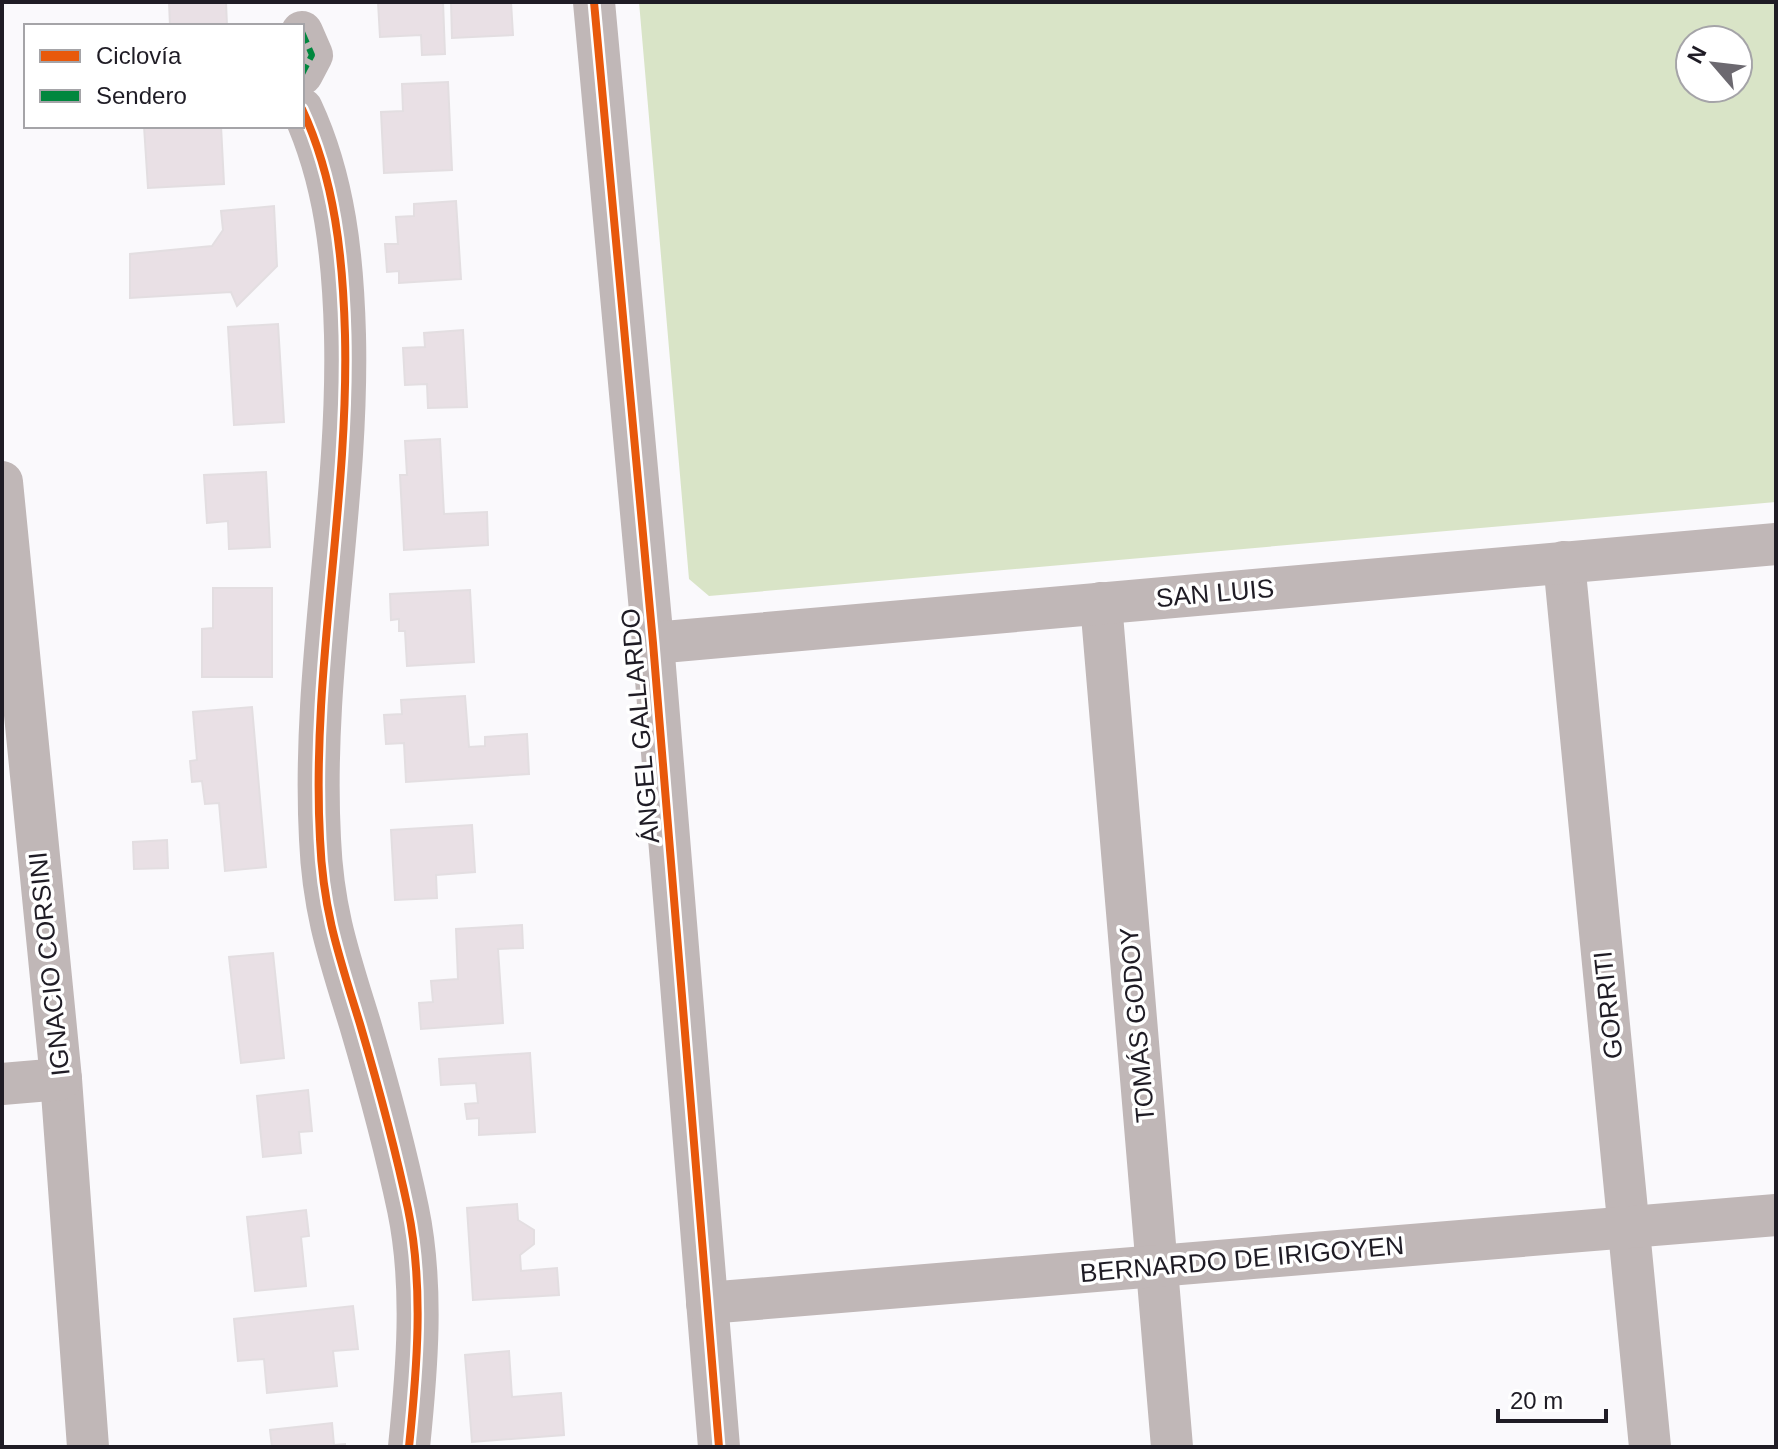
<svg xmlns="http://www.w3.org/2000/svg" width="1778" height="1449" viewBox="0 0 1778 1449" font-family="Helvetica,sans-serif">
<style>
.green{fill:#d9e4c7;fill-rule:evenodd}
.building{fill:#e9e0e5;stroke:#e3dee1;stroke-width:2}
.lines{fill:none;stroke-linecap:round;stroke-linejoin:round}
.street{stroke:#c0b7b7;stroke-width:42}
.quiet{stroke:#00873e;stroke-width:6;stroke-dasharray:12 6;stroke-linecap:butt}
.cycleway-casing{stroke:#fff;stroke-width:13}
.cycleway{stroke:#e8590c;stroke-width:8}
.labels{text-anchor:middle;stroke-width:7;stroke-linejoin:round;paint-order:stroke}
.street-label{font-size:26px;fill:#1f1c25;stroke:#fff}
</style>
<rect width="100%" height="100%" fill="#faf9fc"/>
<!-- green -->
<path class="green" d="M639,2H1776V502L709,596L689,579ZM1690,40H1738V88H1690Z"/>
<!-- building -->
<g class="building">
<path d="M169,2H226L227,26H170Z"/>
<path d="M378,2H443L445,54L422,55L421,35L380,37Z"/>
<path d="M451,2H511L513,35L452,38Z"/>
<path d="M448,82L452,170L384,173L381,112L403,111L402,84Z"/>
<path d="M144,126H221L224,184L148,188Z"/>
<path d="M456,201L461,279L399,283V271L387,272L385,244H398L396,217L414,216V204Z"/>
<path d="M274,206L277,266L237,306L231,292L130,298V254L212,246L223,230L221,211Z"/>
<path d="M278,324L284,422L234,425L228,327Z"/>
<path d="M463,330L467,407L428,408L427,384L405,385L403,348L425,347L424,333Z"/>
<path d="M440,439L444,514L487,512L488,545L404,550L400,475H407L405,441Z"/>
<path d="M266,472L270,547L229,549L228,521L207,523L204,475Z"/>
<path d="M213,588H272V677H202V629L213,628Z"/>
<path d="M470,590L474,662L407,666L405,631H399V619L391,620L390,594Z"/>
<path d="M465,696L469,747L485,746V737L527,734L529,774L406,782L404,743L386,744L384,715L402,714L401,700Z"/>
<path d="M252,707L266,867L225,871L219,803L205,804L202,781L192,782L190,761L197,760L193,712Z"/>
<path d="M472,825L475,872L436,875L437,898L395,900L391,830Z"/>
<path d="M167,840L168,868L134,869L133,842Z"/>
<path d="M522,925L523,948L498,949L503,1023L421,1029L419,1003L433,1002L431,981L458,979L456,929Z"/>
<path d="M273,953L284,1058L241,1063L229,957Z"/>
<path d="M530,1053L535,1132L479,1135V1118L467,1119L465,1104L478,1103L476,1083L441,1085L439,1059Z"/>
<path d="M308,1090L312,1131L299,1132L301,1153L263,1157L257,1096Z"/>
<path d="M517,1204L518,1220L534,1230V1244L520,1255L521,1271L557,1268L559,1295L473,1300L467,1208Z"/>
<path d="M306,1210L309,1236L301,1237L306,1286L255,1291L247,1217Z"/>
<path d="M353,1306L358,1349L333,1351L337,1386L267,1393L264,1359L238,1361L234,1319Z"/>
<path d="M509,1351L512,1397L561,1393L564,1435L472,1442L465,1355Z"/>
<path d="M332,1423L334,1445L345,1444V1447H272L270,1430Z"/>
</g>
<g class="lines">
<!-- street -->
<g class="street">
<path d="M594,2L653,643L719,1447"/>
<path d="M302,32L312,55L302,74"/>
<path d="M302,109C335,180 343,258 345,335C349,504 311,670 320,839C323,911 339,956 360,1024C378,1085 395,1147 408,1209C424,1286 417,1369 409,1447"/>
<path d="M2,482L61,1079L88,1447"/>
<path d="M1564,562L1650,1447"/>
<path d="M1101,603L1172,1447"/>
<path d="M653,643L1776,544"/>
<path d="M2,1084L61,1079"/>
<path d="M707,1303L1776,1215"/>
</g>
<!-- quiet -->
<g class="quiet">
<path d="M278,26H289"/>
<path d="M302,32L312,55L302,74"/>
</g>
<!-- cycleway casing -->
<g class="cycleway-casing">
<g id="cycleway">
<path d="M594,2L653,643L719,1447"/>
<path d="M302,109C335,180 343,258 345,335C349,504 311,670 320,839C323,911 339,956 360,1024C378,1085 395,1147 408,1209C424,1286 417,1369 409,1447"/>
</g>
</g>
<!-- cycleway -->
<use href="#cycleway" class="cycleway"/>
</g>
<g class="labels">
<!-- street labels -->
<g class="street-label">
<text transform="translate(1215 593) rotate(-5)" y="9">SAN LUIS</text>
<text transform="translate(640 726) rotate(-95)" y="9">ÁNGEL GALLARDO</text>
<text transform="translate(49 964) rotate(-96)" y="9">IGNACIO CORSINI</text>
<text transform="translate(1608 1005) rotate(-96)" y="9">GORRITI</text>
<text transform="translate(1137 1025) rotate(-95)" y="9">TOMÁS GODOY</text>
<text transform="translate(1242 1259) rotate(-5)" y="9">BERNARDO DE IRIGOYEN</text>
</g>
</g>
<!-- border -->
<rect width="1778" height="1449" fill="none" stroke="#1f1c25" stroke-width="8"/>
<!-- legend -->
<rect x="24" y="24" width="280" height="104" fill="#ffffff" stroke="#a5a4a8" stroke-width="2"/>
<rect x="40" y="50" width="40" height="12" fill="#e8590c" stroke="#a5a4a8" stroke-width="2"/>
<text x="96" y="64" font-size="24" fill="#1f1c25">Ciclovía</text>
<rect x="40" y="90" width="40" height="12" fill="#00873e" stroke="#a5a4a8" stroke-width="2"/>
<text x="96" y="104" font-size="24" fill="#1f1c25">Sendero</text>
<!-- north arrow -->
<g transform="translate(1714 64) rotate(298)"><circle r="38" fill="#ffffff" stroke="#a5a4a8" stroke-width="2"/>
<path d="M0-6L14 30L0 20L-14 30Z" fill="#6c6970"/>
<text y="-12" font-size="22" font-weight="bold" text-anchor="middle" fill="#1f1c25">N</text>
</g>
<!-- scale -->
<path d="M1498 1409v12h108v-12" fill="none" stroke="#1f1c25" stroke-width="4"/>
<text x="1510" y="1409" font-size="24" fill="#1f1c25" stroke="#ffffff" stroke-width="6" paint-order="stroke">20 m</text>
</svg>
